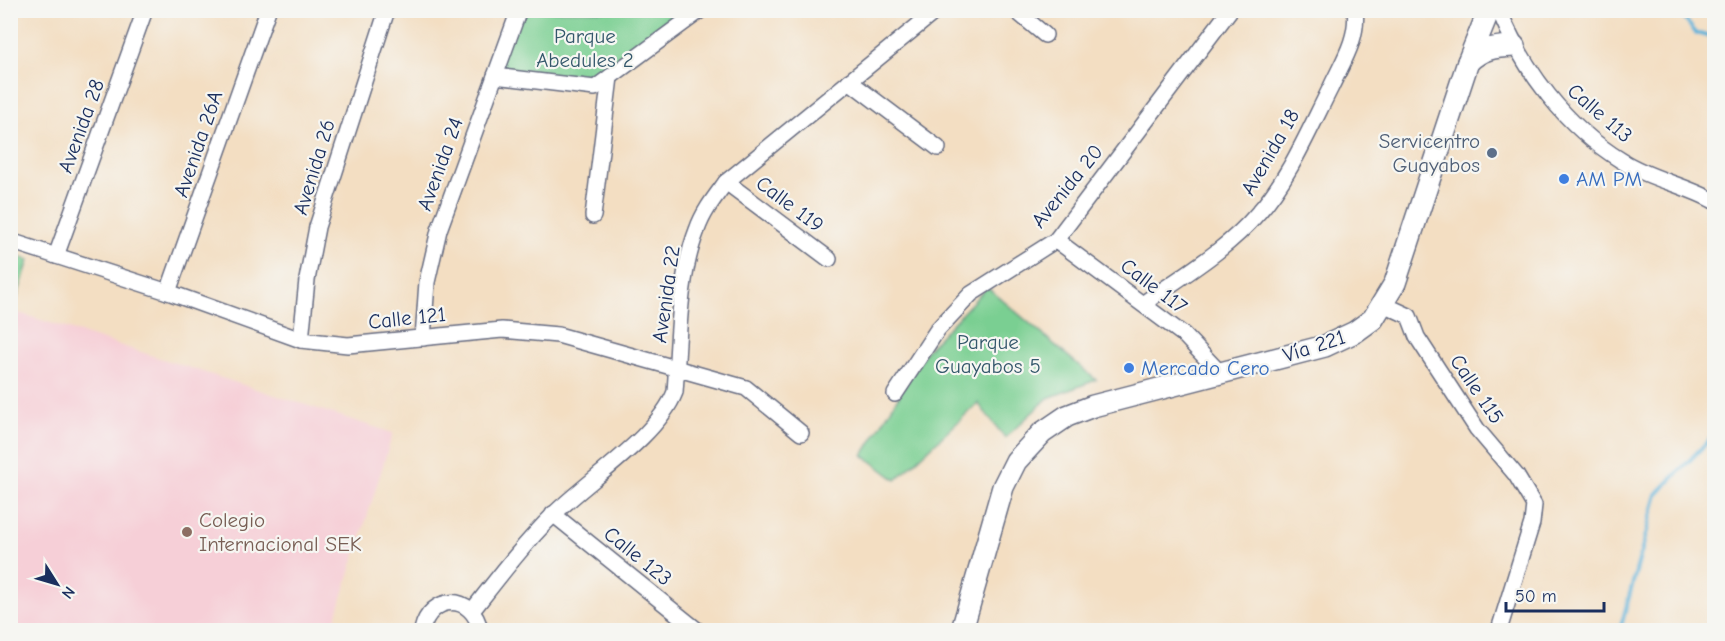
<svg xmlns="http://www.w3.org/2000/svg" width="1725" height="641" viewBox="0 0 1725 641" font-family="'Comic Neue',sans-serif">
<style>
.built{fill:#f6cfd7}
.green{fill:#7acf92;stroke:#4a7f78;stroke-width:1.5}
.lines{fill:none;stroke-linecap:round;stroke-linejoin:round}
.stream{stroke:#5db2d9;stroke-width:4}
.minor-casing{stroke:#676c81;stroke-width:18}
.secondary-casing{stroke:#676c81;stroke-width:24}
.minor{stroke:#fff;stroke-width:15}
.secondary{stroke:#fff;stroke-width:21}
.service-dot{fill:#5c6f8a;stroke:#f6f6f2;stroke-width:2}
.shop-dot{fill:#3f7fe0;stroke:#f6f6f2;stroke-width:2}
.education-dot{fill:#8d6e63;stroke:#f6f6f2;stroke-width:2}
.labels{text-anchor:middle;stroke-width:4.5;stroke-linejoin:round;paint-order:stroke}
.park-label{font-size:21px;fill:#33576b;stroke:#f6f6f2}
.street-label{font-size:21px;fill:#1b2f5e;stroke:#f6f6f2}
.service-label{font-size:21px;fill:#4e5e75;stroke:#f6f6f2;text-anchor:end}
.shop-label{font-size:21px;fill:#366cbe;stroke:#f6f6f2;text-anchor:start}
.education-label{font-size:21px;fill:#785e54;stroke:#f6f6f2;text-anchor:start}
</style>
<rect width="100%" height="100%" fill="#f6f6f2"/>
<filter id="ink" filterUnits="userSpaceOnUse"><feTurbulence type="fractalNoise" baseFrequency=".0167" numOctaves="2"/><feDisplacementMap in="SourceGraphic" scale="12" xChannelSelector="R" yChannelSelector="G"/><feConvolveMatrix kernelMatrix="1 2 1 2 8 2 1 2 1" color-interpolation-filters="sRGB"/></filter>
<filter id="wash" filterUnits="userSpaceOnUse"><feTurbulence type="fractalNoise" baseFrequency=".008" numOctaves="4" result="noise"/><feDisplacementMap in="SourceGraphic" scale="24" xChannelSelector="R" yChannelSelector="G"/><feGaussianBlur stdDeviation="1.35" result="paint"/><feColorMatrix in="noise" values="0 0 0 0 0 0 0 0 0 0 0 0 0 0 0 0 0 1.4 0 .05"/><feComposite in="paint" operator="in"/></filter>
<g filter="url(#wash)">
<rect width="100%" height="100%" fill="#f3dec2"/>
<!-- built -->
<path class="built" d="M10,254L29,260L13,311L393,433L332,630H11Z"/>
<!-- green -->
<g class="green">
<path d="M519,11H701L595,88L495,76Z"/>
<path d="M11,254L29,260L13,311H10Z"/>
<path d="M987,287L1096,380L1048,398L1005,438L978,403L896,480L863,455L926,351Z"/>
</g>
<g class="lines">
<!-- stream -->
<g class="stream">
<path d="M1677,10L1696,33L1714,38"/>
<path d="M1620,630L1657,494L1714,435"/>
</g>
</g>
</g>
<g filter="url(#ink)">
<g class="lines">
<!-- minor casing -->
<g class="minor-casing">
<g id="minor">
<path d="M1015,10L1045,35"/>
<path d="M1499,10C1524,71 1565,126 1622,161C1650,179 1685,185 1714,201"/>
<path d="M495,76L595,88L701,10"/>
<path d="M849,81L938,148"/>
<path d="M726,182L829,259"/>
<path d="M593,216L610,77"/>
<path d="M1056,240L1184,335L1220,373"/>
<path d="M10,241L168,292L301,340L348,345L502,330L558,335L746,388L801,433"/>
<path d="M56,256L145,10"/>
<path d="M168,292L268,10"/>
<path d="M1144,303C1182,276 1227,250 1258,213C1290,177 1309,130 1331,87C1342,63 1359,38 1355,10"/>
<path d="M1383,304L1409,316L1417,337L1477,429L1516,475L1534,505L1532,523L1499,630"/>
<path d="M423,338L427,282L439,230L519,10"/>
<path d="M301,340L307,280L317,227L387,10"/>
<path d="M895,394L938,329L971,294L1056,240L1230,10"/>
<path d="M553,514L697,630"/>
<path d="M472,611C498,578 523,545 553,515C588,480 658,436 675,392C679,340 678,279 697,230C703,212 715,197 726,182L937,10"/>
<path d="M422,630C430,594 473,593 480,630"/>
</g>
</g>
<!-- secondary casing -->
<g class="secondary-casing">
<g id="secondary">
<path d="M1468,62C1482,48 1495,47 1514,46"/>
<path d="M962,630L1003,487L1016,461L1042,433L1067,416L1093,406L1325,346L1355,332L1373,319L1395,283L1468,62L1489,10"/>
</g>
</g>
<!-- minor -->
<use href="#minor" class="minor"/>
<!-- secondary -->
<use href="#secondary" class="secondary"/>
</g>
</g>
<!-- markers -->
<circle class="service-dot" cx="1492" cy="153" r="6"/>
<g class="shop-dot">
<circle cx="1564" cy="179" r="6"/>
<circle cx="1129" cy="368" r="6"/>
</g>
<circle class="education-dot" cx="187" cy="532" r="6"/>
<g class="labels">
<!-- park labels -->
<g class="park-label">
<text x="585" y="43">Parque<tspan x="585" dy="24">Abedules 2</tspan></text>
<text x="988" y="349">Parque<tspan x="988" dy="24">Guayabos 5</tspan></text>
</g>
<!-- street labels -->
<g class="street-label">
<text transform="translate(1600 113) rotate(41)" y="7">Calle 113</text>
<text transform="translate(81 126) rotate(-70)" y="7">Avenida 28</text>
<text transform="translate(198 144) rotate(-71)" y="7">Avenida 26A</text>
<text transform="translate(1270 152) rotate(-60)" y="7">Avenida 18</text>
<text transform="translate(440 164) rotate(-70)" y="7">Avenida 24</text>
<text transform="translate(314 167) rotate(-73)" y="7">Avenida 26</text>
<text transform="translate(1067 186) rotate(-51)" y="7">Avenida 20</text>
<text transform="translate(790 204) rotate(37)" y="7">Calle 119</text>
<text transform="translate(1154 286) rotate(37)" y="7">Calle 117</text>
<text transform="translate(666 294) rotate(-82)" y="7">Avenida 22</text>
<text transform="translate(407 318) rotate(-6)" y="7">Calle 121</text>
<text transform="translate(1314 346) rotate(-18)" y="7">Vía 221</text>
<text transform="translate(1477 389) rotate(56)" y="7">Calle 115</text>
<text transform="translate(638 556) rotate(39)" y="7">Calle 123</text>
</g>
<!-- service labels -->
<g class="service-label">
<text x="1480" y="148">Servicentro<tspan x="1480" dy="24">Guayabos</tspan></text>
</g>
<!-- shop labels -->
<g class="shop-label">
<text x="1576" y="186">AM PM</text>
<text x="1141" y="375">Mercado Cero</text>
</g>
<!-- education labels -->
<g class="education-label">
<text x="199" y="527">Colegio<tspan x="199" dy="24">Internacional SEK</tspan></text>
</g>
</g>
<!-- margin -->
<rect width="1725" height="641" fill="none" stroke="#f6f6f2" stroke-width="36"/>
<!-- north arrow -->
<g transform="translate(57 584) rotate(127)" stroke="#f6f6f2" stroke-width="4.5" paint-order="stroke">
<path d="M0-4.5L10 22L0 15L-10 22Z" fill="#1b2f5e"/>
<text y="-9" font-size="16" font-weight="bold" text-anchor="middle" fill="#1b2f5e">N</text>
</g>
<!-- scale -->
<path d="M1506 602v9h98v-9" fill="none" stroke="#1b2f5e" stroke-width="3"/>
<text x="1515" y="602" font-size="18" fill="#1b2f5e" stroke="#f6f6f2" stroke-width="4.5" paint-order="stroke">50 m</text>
</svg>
